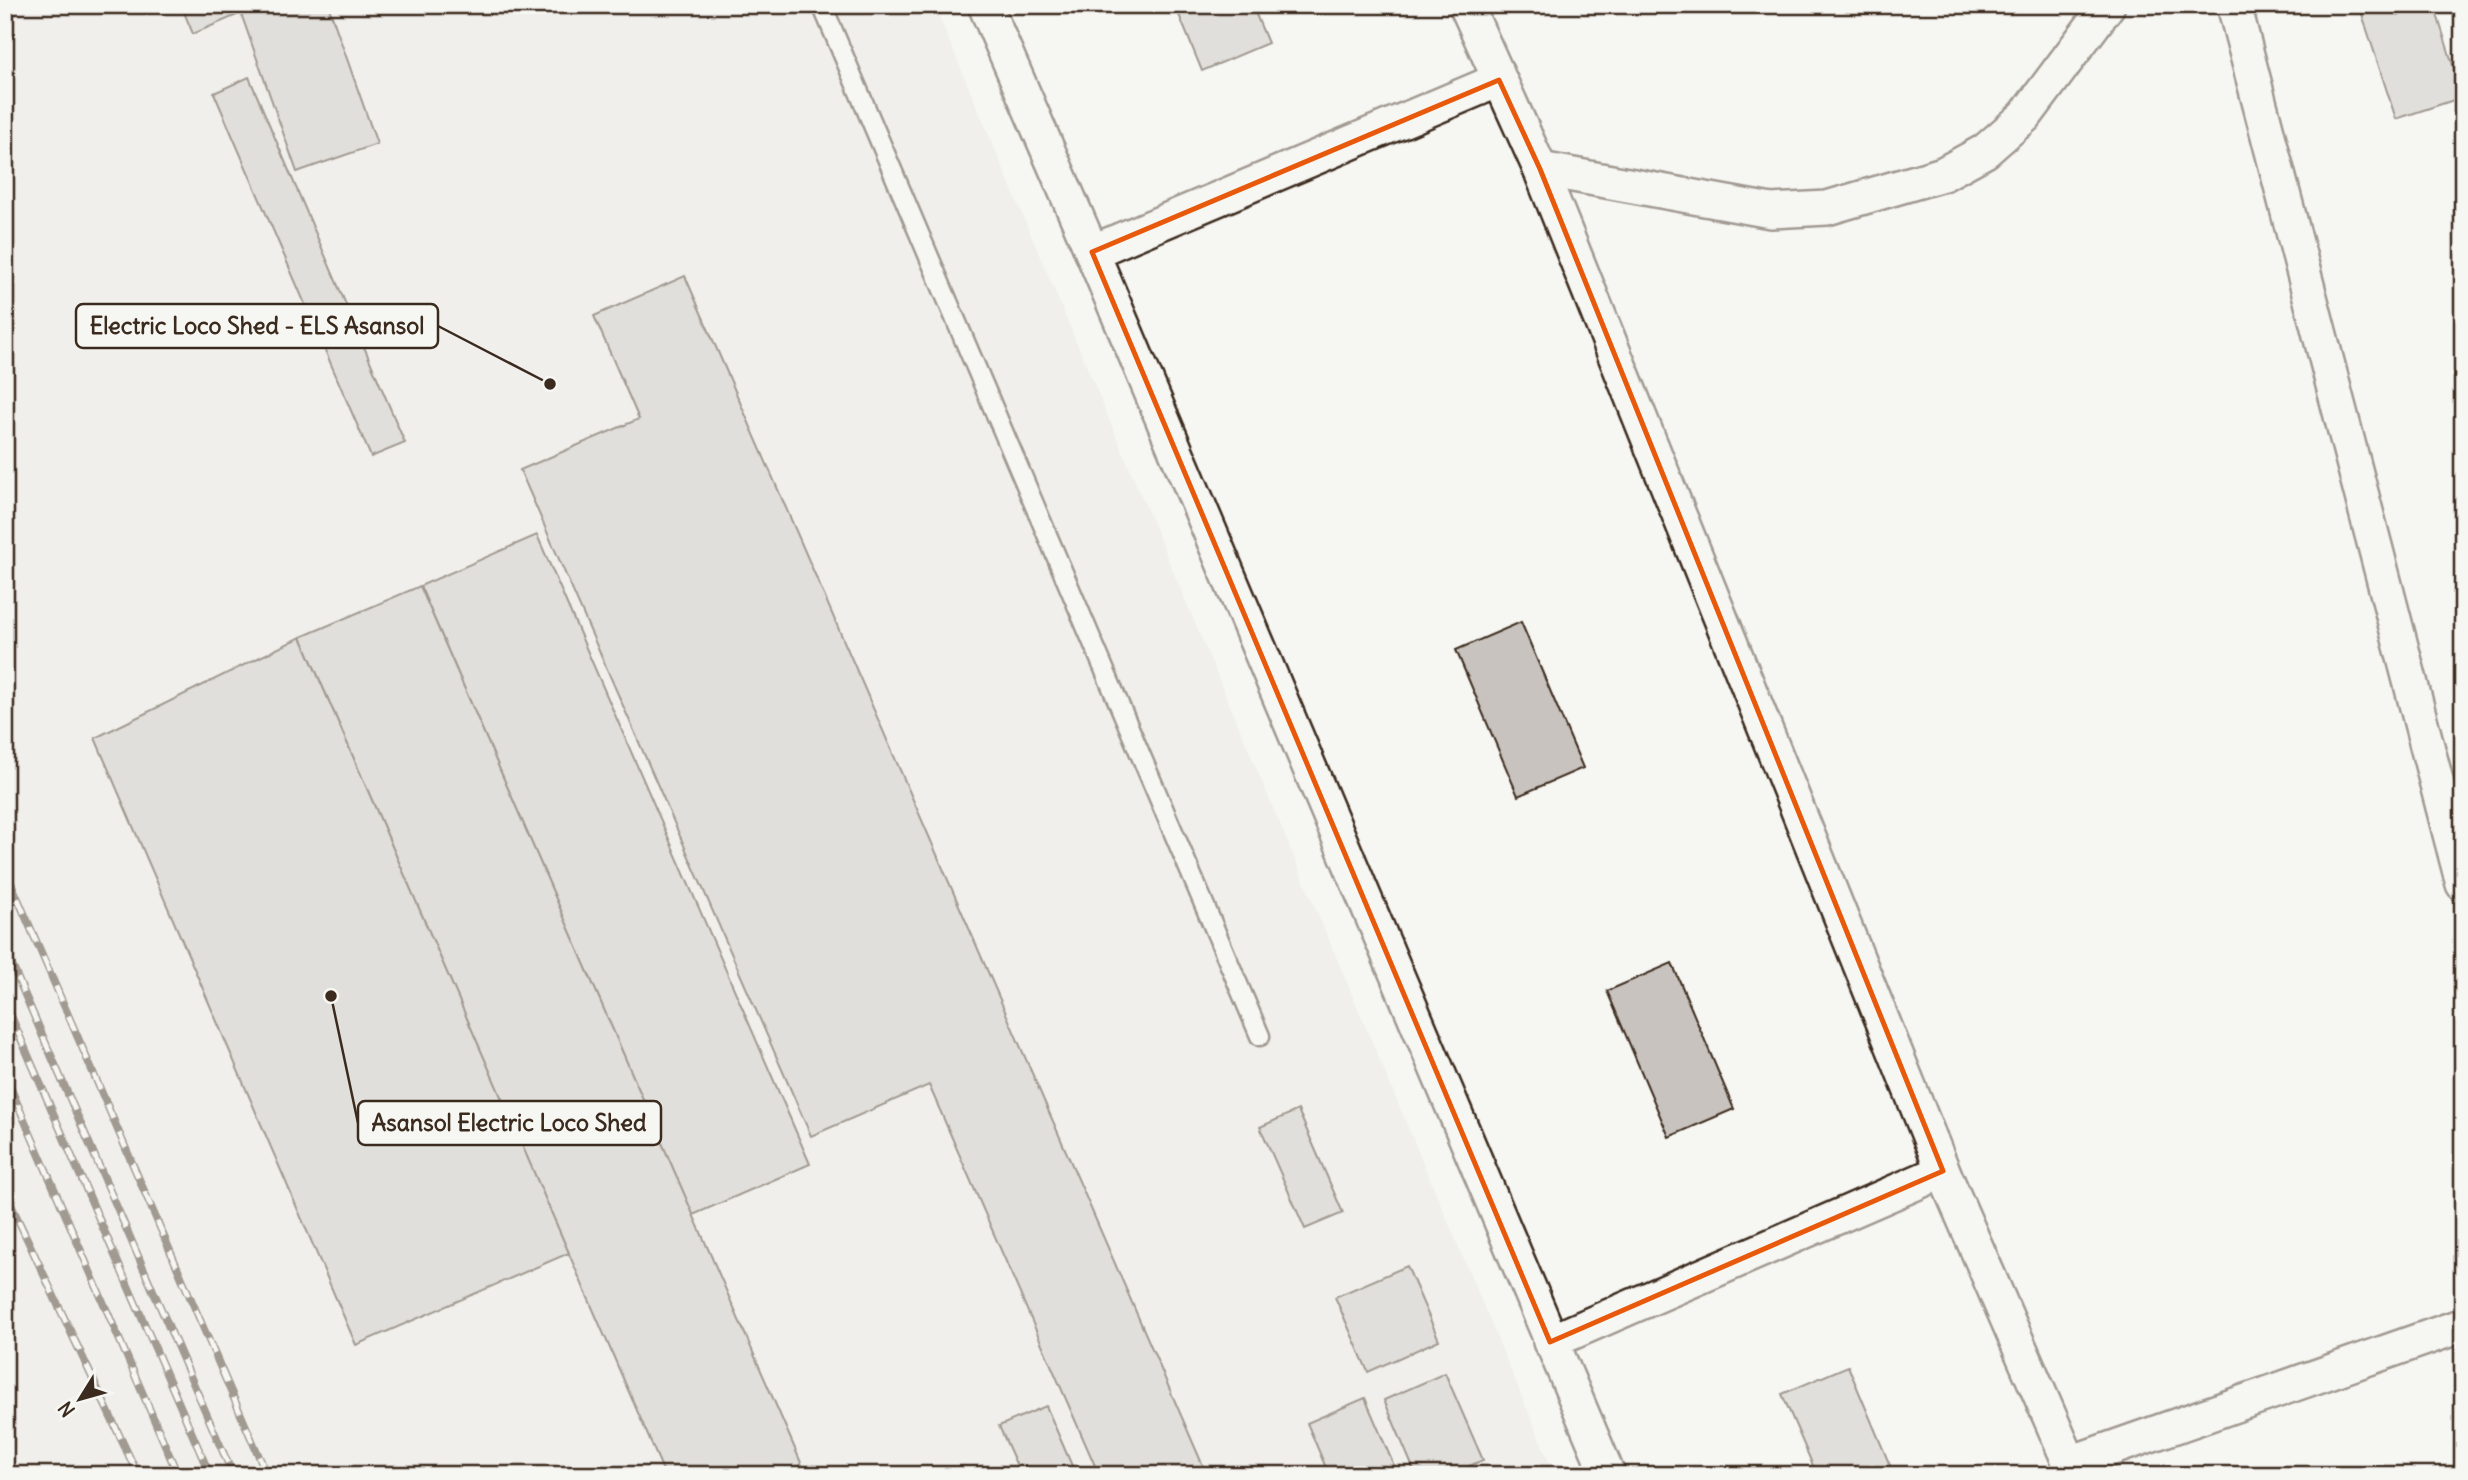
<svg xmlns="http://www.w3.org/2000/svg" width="2468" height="1480" viewBox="0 0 2468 1480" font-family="Delius,sans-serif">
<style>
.built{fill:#e8e7e2}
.building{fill:#c8c3be;stroke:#3b2a1e;stroke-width:2}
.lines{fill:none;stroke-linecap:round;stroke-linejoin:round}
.service-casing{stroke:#3b2a1e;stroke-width:23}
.minor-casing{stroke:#3b2a1e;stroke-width:38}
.service{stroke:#f6f6f2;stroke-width:18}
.minor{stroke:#f6f6f2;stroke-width:33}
.rail-casing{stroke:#3b2a1e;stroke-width:8}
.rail{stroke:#f6f6f2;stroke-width:5;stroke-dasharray:16;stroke-linecap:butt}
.marked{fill:none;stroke:#e8590c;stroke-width:5;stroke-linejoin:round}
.leader{fill:none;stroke:#3b2a1e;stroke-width:2.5}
.callout-dot{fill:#3b2a1e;stroke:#f6f6f2;stroke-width:2.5}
.callout{fill:#f6f6f2;stroke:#3b2a1e;stroke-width:2.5}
.callout-label{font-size:23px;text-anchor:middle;font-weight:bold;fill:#3b2a1e}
</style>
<rect width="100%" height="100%" fill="#f6f6f2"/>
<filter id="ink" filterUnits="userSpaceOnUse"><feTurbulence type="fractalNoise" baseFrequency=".0143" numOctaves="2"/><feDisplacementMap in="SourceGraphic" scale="14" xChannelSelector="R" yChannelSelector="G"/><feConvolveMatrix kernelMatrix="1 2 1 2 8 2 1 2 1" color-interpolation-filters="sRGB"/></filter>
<g filter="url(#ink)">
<!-- built -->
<path class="built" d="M5,5H934L1555,1475H5Z"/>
<!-- building -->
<g class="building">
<path d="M181,5H233L237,15L193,34Z"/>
<path d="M238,5H328L377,144L297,172Z"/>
<path d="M1175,5H1252L1268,43L1202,71Z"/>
<path d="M2359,5H2434L2463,97L2396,119Z"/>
<path d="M249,77L405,443L371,457L214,93Z"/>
<path d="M685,276L1207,1475H1099L929,1085L811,1136L520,470L639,419L594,316Z"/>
<path d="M537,535L810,1164L693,1215L420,586Z"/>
<path d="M420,586L802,1465L780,1475H665L301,637Z"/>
<path d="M1521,622L1583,768L1518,796L1456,650Z"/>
<path d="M301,637L569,1253L356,1345L95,738Z"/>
<path d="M1672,963L1734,1109L1669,1137L1607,991Z"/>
<path d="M1298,1110L1343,1213L1305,1229L1260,1127Z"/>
<path d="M1407,1266L1439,1340L1368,1372L1335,1297Z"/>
<path d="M1848,1366L1894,1475H1817L1782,1394Z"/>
<path d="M1445,1373L1483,1460L1449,1475H1416L1384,1400Z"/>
<path d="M1365,1398L1398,1475H1329L1307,1423Z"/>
<path d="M1046,1406L1076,1475H1021L999,1426Z"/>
</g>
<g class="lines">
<!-- service casing -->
<g class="service-casing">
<path id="service" d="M822,5L1260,1036"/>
</g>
<!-- minor casing -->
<g class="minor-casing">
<g id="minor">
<path d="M985,5L1092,252L1608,1475"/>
<path d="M1466,5L1540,169L1943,1171L2075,1475"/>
<path d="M2234,5L2463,884"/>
<path d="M1540,169L1771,211L1827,208L1943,174L1985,151L2025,116L2108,5"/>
<path d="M1092,252L1499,80"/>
<path d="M1550,1342L1943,1171"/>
<path d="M2070,1463L2463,1325"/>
</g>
</g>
<!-- service -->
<use href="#service" class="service"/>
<!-- minor -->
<use href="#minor" class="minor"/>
<!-- rail casing -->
<g class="rail-casing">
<g id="rail">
<path d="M5,869L267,1475"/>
<path d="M5,949L233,1475"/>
<path d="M5,1002L210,1475"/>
<path d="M5,1075L178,1475"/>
<path d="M5,1192L138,1475"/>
</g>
</g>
<!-- rail -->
<use href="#rail" class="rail"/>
</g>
</g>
<!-- marked area -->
<path d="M0 0H2468V1480H0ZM1499,80L1540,169L1943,1171L1550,1342L1092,252Z" fill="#f6f6f2" fill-opacity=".55" fill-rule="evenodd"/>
<path class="marked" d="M1499,80L1540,169L1943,1171L1550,1342L1092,252Z"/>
<!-- callouts -->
<path class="leader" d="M550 384L438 326M331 996L358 1123"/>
<g class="callout-dot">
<circle cx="550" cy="384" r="7"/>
<circle cx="331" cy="996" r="7"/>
</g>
<g class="callout">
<rect x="76" y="304" width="362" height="44" rx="7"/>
<rect x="358" y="1101" width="303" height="44" rx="7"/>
</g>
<g class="callout-label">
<text x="257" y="334">Electric Loco Shed - ELS Asansol</text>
<text x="509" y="1131">Asansol Electric Loco Shed</text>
</g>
<!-- margin -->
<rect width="2468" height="1480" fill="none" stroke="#f6f6f2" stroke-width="28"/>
<rect x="14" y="14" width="2440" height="1452" fill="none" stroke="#3b2a1e" stroke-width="2.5" filter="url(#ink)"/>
<!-- north arrow -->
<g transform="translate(80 1399) rotate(233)" stroke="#f6f6f2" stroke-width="5" paint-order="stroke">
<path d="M0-5L12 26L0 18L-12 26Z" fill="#3b2a1e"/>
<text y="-10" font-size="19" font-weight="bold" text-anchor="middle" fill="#3b2a1e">N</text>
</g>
</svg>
